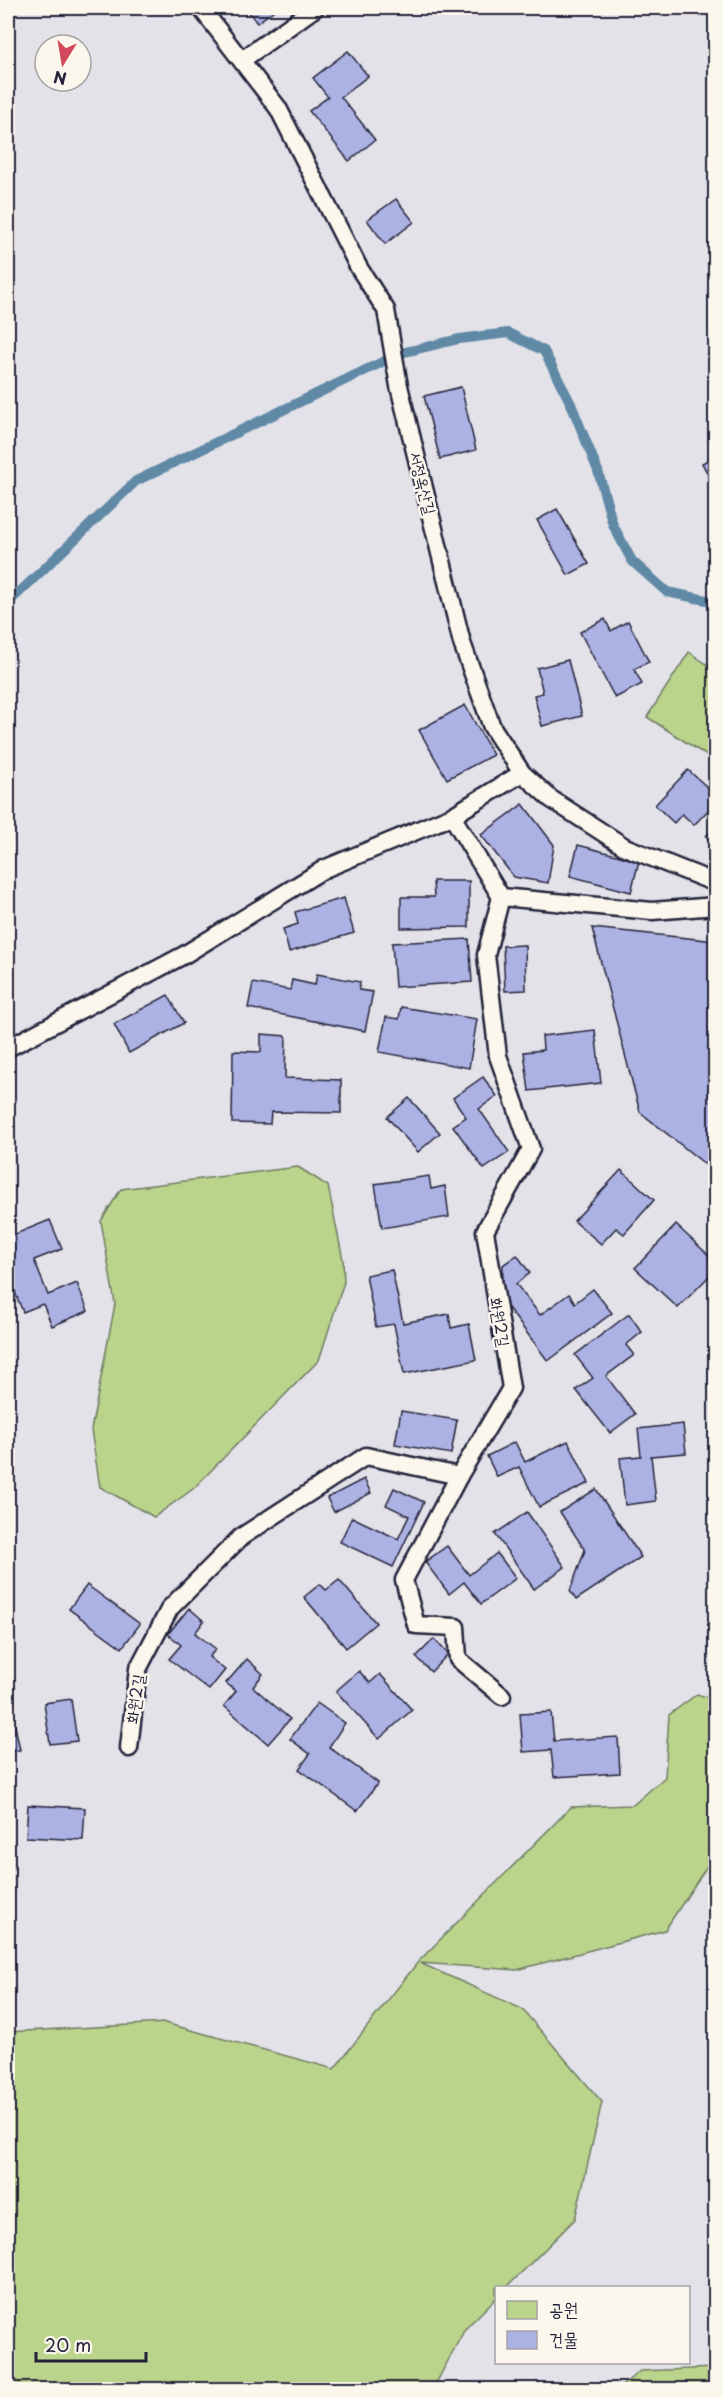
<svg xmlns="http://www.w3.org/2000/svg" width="723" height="2397" viewBox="0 0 723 2397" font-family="'Playpen Sans','Poor Story',sans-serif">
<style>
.green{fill:#bbd48b;stroke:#6e7b63;stroke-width:1.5}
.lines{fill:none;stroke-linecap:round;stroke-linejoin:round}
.stream{stroke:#6189a6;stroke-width:10}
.building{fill:#acb2e3;stroke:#22223b;stroke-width:1.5}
.lane-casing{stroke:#22223b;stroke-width:21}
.lane{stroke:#fbf7ec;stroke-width:16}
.labels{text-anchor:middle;stroke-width:5;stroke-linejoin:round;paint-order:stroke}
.street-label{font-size:16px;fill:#22223b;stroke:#fbf7ec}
</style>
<rect width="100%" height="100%" fill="#e3e2e9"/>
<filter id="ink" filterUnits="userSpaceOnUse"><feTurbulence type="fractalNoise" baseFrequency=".0167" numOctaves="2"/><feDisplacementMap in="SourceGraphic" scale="12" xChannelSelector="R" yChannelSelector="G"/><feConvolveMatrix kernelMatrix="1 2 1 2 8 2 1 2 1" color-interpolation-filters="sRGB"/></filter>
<g filter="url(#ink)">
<!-- green -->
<g class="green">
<path d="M689,652L715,670V761L647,717Z"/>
<path d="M298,1167L328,1186L343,1260L344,1282L319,1360L193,1489L154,1517L100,1487L91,1430L115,1304L101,1221L121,1189Z"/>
<path d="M697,1694L715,1700V1854L665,1930L517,1970L420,1963L522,2009L602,2102L575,2219L507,2287L496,2288V2298L465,2329L433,2389H8V2032L165,2023L334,2069L418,1962L571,1807L633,1805L665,1777L669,1715Z"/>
<path d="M715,2368V2389H618L640,2371Z"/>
</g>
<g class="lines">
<!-- stream -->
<path class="stream" d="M8,603L136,481L401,353L459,339L508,333L544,351L571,404L598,471L613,525L632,561L667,592L716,602"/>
</g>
<!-- building -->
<g class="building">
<path d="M246,8H277L257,23Z"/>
<path d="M348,51L368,76L341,97L375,140L349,161L309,111L328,97L313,78Z"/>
<path d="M396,199L414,222L385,244L367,220Z"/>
<path d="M461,387L476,450L440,459L424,396Z"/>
<path d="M716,456V490L702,463Z"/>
<path d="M557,509L589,564L568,575L537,520Z"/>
<path d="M605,619L611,631L628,621L649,662L634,669L642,684L615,698L580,632Z"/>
<path d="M568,660L582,716L542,726L534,695L543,693L537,668Z"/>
<path d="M465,705L493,755L447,779L419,730Z"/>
<path d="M688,770L716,795V802L694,825L682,814L674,823L655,805Z"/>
<path d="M523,804L554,845L548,883L514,877L481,835Z"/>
<path d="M716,827V848L706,836Z"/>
<path d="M578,845L639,861L631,892L570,876Z"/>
<path d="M433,881H469V927L401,928V897H434Z"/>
<path d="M344,898L354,933L289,952L283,929L298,924L295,912Z"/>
<path d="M592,928L716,941V1173L640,1112Z"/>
<path d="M469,939L472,982L395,987L392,943Z"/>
<path d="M525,945L526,990L505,991L503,946Z"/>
<path d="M317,974L360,982L359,990L373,992L365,1031L248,1008L253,983L290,990L292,980L315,985Z"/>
<path d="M168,995L184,1023L129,1053L114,1024Z"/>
<path d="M401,1007L477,1019L469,1068L379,1052L386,1017L399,1019Z"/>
<path d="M595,1030L601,1083L529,1091L524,1052L543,1050L542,1036Z"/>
<path d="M261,1034L286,1036L285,1078L341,1080V1113L271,1112L270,1124L232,1123L233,1051L261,1052Z"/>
<path d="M483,1077L497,1096L479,1109L509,1152L484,1169L453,1126L466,1117L453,1098Z"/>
<path d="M409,1098L440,1133L418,1152L387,1117Z"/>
<path d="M621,1170L654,1200L624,1234L616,1228L601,1244L574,1221Z"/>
<path d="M429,1176L431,1189L445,1186L449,1217L382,1228L375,1184Z"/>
<path d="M50,1220L62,1249L34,1260L48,1295L77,1283L88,1311L52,1326L43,1304L23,1312L8,1275V1237Z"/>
<path d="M676,1225L716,1262V1269L678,1308L635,1268Z"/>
<path d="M517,1255L530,1273L516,1284L540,1315L569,1294L575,1303L593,1289L612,1313L548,1361L502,1300L503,1265Z"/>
<path d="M392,1270L403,1323L449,1314L451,1328L469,1324L476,1360L404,1374L394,1324L376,1327L366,1275Z"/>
<path d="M629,1314L642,1332L626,1345L634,1355L606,1376L635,1414L610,1433L576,1390L593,1378L575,1355Z"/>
<path d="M401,1411L457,1420L451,1454L395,1444Z"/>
<path d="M683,1424L686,1453L651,1456L656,1501L625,1505L620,1458L641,1456L638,1429Z"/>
<path d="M568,1441L589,1483L539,1507L519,1467L497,1477L487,1456L515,1442L525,1462Z"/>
<path d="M364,1479L371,1493L334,1512L327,1498Z"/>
<path d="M394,1488L424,1502L393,1567L340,1542L352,1517L398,1539L409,1516L386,1505Z"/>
<path d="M596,1489L641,1557L576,1600L570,1591L585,1550L560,1512Z"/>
<path d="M527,1512L565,1567L534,1589L495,1534Z"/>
<path d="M447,1546L469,1575L497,1553L516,1578L481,1604L464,1582L449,1594L425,1562Z"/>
<path d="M339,1580L376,1623L346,1648L304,1597L320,1584L326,1590Z"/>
<path d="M87,1585L140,1624L122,1648L69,1609Z"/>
<path d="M189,1608L204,1621L195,1633L216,1649L209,1657L225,1670L209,1690L169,1659L181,1645L168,1634Z"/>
<path d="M434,1639L448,1654L431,1672L416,1657Z"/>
<path d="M247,1659L263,1674L253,1687L290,1719L268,1744L224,1706L236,1691L226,1683Z"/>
<path d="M359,1671L370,1683L380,1674L412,1710L379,1739L336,1691Z"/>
<path d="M8,1692L20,1750L8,1752Z"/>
<path d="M71,1699L77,1741L50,1744L44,1703Z"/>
<path d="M317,1703L345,1723L329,1747L378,1783L357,1811L299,1769L310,1754L290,1739Z"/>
<path d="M551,1712L554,1741L618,1737L620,1773L554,1777L551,1750L523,1752L520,1714Z"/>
<path d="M28,1805L85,1808L83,1840L26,1837Z"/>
</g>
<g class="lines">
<!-- lane casing -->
<g class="lane-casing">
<g id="lane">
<path d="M201,8L278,108L359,268L386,310L399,386L462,643L492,727L522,773L551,799L625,847L716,883"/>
<path d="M242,60L315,8"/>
<path d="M452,816L501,897"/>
<path d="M8,1048L184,955L324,869L452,816L522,773"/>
<path d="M459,1476L404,1580L416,1625L456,1627L458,1659L502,1696"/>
<path d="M129,1748L138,1669L170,1608L241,1537L366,1456L459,1476L511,1388L485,1231L531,1149L498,1056L486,955L501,897L652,911L716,906"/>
</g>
</g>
<!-- lane -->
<use href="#lane" class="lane"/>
</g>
</g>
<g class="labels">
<!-- street labels -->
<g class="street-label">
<text transform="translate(423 483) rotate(76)" y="6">서정옥산길</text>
<text transform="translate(500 1322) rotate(80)" y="6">화원2길</text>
<text transform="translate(135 1699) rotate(-82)" y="6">화원2길</text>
</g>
</g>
<!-- margin -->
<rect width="723" height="2397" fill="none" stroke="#fbf7ec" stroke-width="30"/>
<rect x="15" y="15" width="693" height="2367" fill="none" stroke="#22223b" stroke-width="2" filter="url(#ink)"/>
<!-- legend -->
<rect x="495" y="2286" width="195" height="78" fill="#fbf7ec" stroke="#a4a2a5" stroke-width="1.5"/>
<rect x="507" y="2301" width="30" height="18" fill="#bbd48b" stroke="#a4a2a5" stroke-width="1.5"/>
<text x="549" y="2316" font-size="18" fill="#22223b">공원</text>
<rect x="507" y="2331" width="30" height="18" fill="#acb2e3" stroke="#a4a2a5" stroke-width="1.5"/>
<text x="549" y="2346" font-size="18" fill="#22223b">건물</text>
<!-- north arrow -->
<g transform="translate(63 63) rotate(191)"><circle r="28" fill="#fbf7ec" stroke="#a4a2a5" stroke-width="1.5"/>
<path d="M0-4.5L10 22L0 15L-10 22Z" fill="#d1495b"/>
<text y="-9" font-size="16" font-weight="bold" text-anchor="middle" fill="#22223b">N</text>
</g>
<!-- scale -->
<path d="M36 2352v9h110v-9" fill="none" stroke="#22223b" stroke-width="3"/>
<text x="45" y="2352" font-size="18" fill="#22223b" stroke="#fbf7ec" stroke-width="4.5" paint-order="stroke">20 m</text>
</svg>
